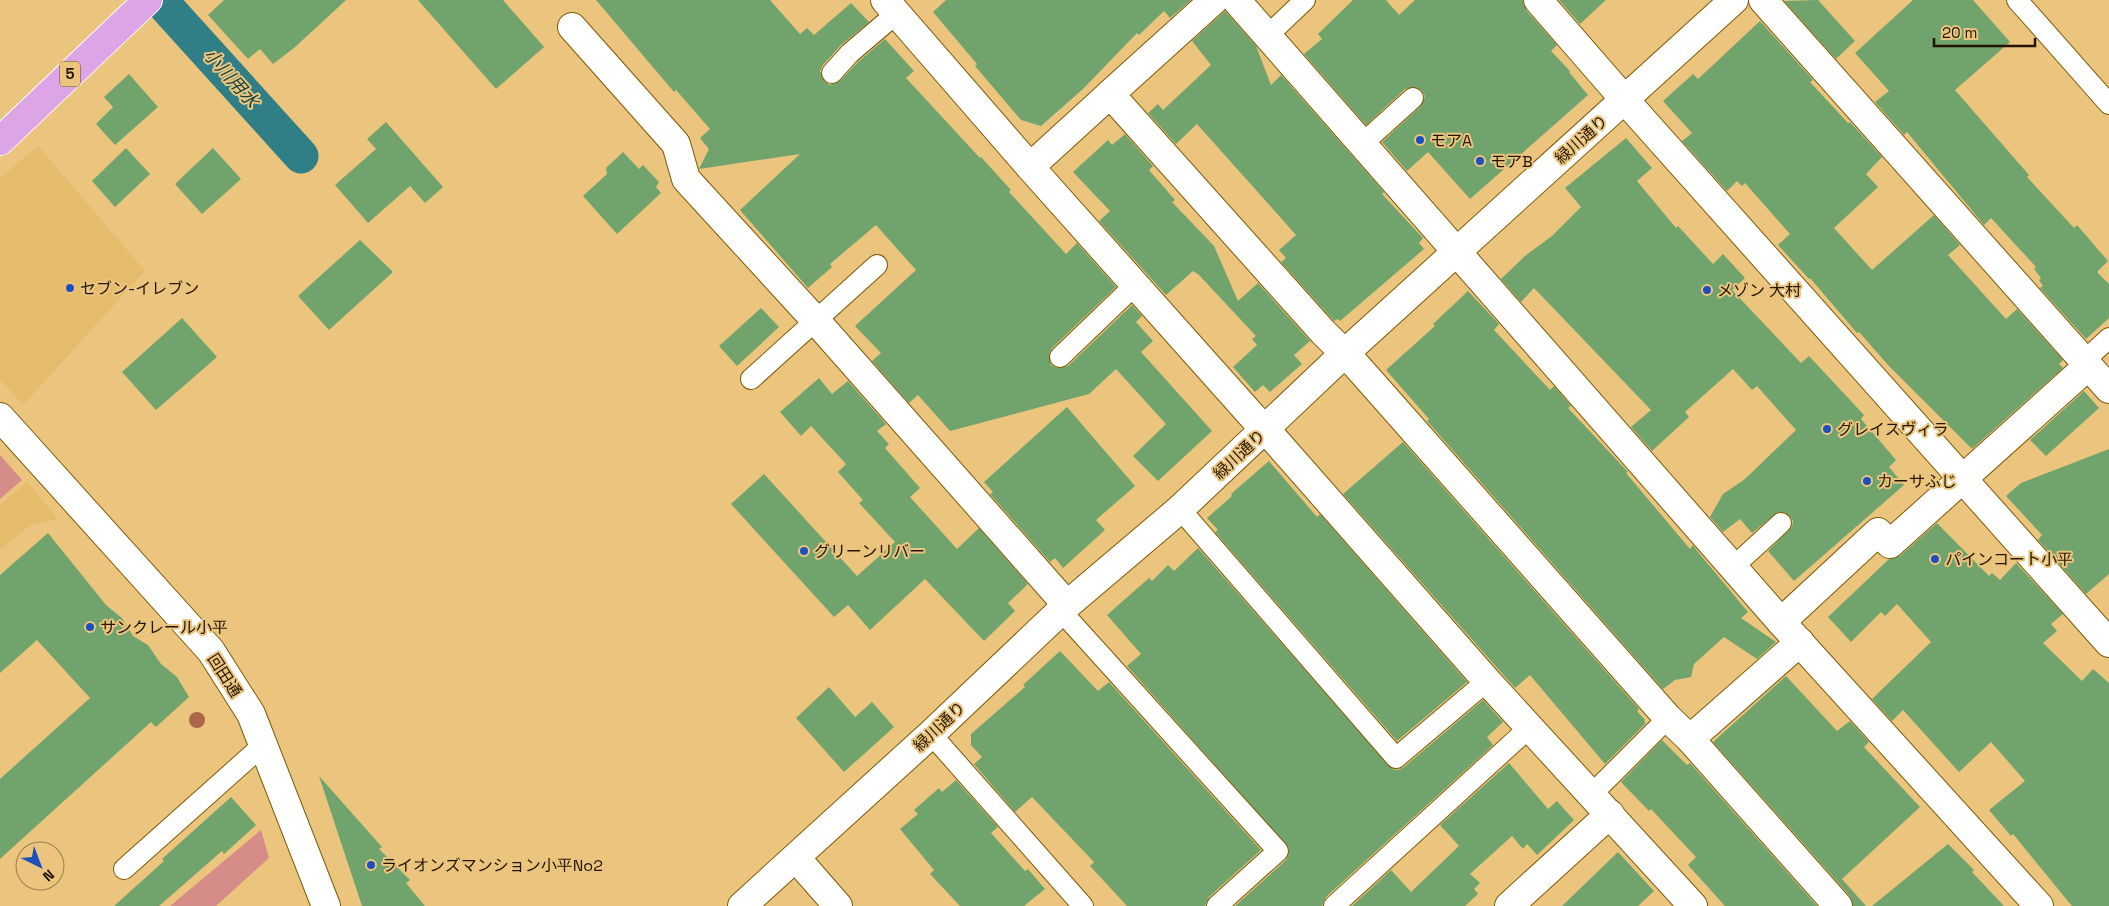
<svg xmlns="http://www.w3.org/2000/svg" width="2109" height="906" viewBox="0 0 2109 906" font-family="'Space Grotesk','Noto Sans JP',sans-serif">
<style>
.built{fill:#e5bc6c}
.green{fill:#d68d8a}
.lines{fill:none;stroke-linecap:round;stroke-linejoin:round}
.canal{stroke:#307f86;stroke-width:35}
.building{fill:#71a46d}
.service-casing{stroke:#7c5a04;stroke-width:22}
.minor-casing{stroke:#7c5a04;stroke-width:30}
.tertiary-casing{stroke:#7c5a04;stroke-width:30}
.primary-casing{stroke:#fff;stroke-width:30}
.service{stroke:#fff;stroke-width:20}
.minor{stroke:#fff;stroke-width:28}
.tertiary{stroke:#fff;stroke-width:28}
.primary{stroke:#dda5e5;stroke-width:28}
.tree{fill:#a96649}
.poi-dot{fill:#1d50bc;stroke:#ebc57e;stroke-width:2}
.labels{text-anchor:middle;stroke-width:4;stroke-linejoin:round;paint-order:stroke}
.shield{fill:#ebc57e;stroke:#5f4a26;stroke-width:1}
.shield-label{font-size:15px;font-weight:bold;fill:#231500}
.street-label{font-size:16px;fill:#231500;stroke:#ebc57e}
.poi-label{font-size:16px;fill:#231500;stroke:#ebc57e;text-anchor:start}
.water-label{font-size:18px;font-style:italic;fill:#0f3f43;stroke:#ebc57e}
</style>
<rect width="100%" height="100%" fill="#ebc57e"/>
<!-- built -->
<g class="built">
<path d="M38,146L145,271L23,405L0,379V178Z"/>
<path d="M27,482L58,519L30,525L0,550V505Z"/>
</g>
<!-- green -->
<g class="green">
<path d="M0,455L22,480L0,499Z"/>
<path d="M261,830L269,858L216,906H170Z"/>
</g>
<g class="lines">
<!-- canal -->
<path class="canal" d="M160,0L301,156"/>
</g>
<!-- building -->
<g class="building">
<path d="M224,0H346L294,48L273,64L260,49L248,59L208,15Z"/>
<path d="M418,0H503L544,47L496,89Z"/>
<path d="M596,0H770L800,34L807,28L814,35L851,3L869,22L842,44L823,65L820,71L824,81L830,85L840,81L858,62L885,39L914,71L906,78L980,158L981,157L1011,190L1009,192L1066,254L1077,243L1116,287L1052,348L1049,354L1051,365L1057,368L1068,366L1132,305L1142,316L1136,322L1153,341L1141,352L1212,431L1158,481L1133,456L1166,424L1116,369L1089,394L950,431L918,395L909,403L872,361L881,353L855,326L916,270L876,225L830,264L832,267L808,288L740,210L800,154L699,169L709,149L700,138L710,129L676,90L674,92Z"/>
<path d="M946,0H1191L1170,18L1164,11L1139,35L1137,33L1084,88L1041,126L1021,120L975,66L977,64L933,12Z"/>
<path d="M1353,0H1386L1399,15L1415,0H1523L1526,10L1557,45L1551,51L1570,71L1569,72L1588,95L1470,199L1428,152L1407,171L1382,142L1421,106L1425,96L1421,90L1416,87L1405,89L1366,125L1304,54L1322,39L1318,34Z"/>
<path d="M1559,0H1606L1580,24Z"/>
<path d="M1818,0L1855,41L1836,59L1784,1Z"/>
<path d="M1913,0H1973L2010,42L1955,90L2029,175L2027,177L2074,228L2077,225L2108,261L2097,272L2109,284V318L2086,339L2040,288L2043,286L2039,280L2041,278L2034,269L2036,267L1991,218L1984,225L1907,132L1904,135L1875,102L1889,91L1855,53Z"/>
<path d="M1225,11L1256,46L1271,85L1281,75L1384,192L1382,194L1423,238L1419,243L1424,249L1340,321L1338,319L1334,321L1281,262L1286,258L1279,250L1296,235L1197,124L1176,144L1148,113L1158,104L1163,110L1211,65L1192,41Z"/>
<path d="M1760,21L1813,80L1810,82L1848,123L1850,122L1882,157L1866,174L1878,187L1834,228L1872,270L1934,215L1960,245L1948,255L2006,319L2017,309L2063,360L2059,364L2063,368L1972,449L1889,366L1859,332L1857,333L1810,278L1809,279L1778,245L1790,234L1745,183L1742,186L1737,181L1727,191L1682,141L1692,133L1663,101L1693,74L1698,79Z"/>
<path d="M129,74L158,107L115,145L96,124L113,107L104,97Z"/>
<path d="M386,122L443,187L425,203L410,186L368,223L335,185L376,149L367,139Z"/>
<path d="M1125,134L1153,166L1149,170L1175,200L1172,202L1214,246L1238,301L1258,283L1310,341L1294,355L1302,364L1270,392L1263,385L1255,392L1233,367L1257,345L1252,339L1256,336L1199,275L1193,271L1166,295L1099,221L1110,211L1073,172L1108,140L1112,145Z"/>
<path d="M1626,138L1652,168L1637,181L1676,228L1678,226L1713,264L1723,254L1745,278L1732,290L1801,363L1809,356L1864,415L1861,419L1896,460L1889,467L1904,485L1794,581L1768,551L1792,527L1793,521L1789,515L1784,512H1778L1752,533L1740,519L1723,532L1710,517L1723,494L1745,479L1796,430L1757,386L1752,390L1733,369L1685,412L1689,417L1652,451L1631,427L1651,410L1534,288L1521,302L1501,279L1525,256L1552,236L1581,207L1565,188Z"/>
<path d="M126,148L150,174L115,207L92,181Z"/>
<path d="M213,148L241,179L202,214L175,184Z"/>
<path d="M623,152L639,169L643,165L659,182L656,187L661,193L617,234L583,196L607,174L606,168Z"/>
<path d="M360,240L393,272L329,330L298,296Z"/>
<path d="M1468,291L1499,324L1494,330L1550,390L1554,386L1571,406L1568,408L1628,472L1626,473L1690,549L1693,545L1698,552L1748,612L1741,618L1776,642L1757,659L1724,637L1694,664L1691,677L1675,680L1663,689L1427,421L1429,419L1386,370L1435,326L1433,324Z"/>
<path d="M761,308L779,327L737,366L719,346Z"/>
<path d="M182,318L217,357L156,410L122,372Z"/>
<path d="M819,378L832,394L848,381L886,424L877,431L889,444L885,448L920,488L910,497L957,549L979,528L1028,584L1008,603L1015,611L984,641L925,579L870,630L848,605L834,617L731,504L764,474L857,576L895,542L859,503L863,500L838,472L846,464L811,426L801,436L780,412Z"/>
<path d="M2084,391L2099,408L2046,456L2030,440Z"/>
<path d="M1067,407L1135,486L1096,520L1105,530L1063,568L1055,558L1050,562L990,494L993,492L984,482Z"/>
<path d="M1403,442L1639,709L1637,711L1645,720L1644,721L1646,723L1605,764L1530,675L1515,688L1343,494Z"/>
<path d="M2109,449V574L2086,594L2038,540L2042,535L2006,496L2021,483Z"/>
<path d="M1269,461L1317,517L1320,514L1467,682L1397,741L1215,532L1218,530L1207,518L1232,496L1231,494Z"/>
<path d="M1937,523L1989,576L1992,573L2000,580L2016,563L2063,614L2051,624L2057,631L2043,643L2082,681L2093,669L2109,683V906H2072L2013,834L2011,836L1989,810L2025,781L1991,742L1959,772L1903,710L1892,721L1872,699L1931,642L1897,604L1885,616L1881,612L1851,642L1828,617L1889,559L1900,556Z"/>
<path d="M48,533L106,605L122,618L133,636L148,645L161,664L177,677L189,697L156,727L151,722L0,859V779L90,698L37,640L0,673V575Z"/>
<path d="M1198,548L1392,769L1398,770L1404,767L1483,700L1503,722L1487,737L1493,745L1326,897L1322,906H1235L1286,860L1289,854V848L1127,666L1141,654L1107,615L1149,578L1152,581L1168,565L1174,571Z"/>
<path d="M1060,651L1098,691L1109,682L1261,850L1209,897L1205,906H1127L1090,866L1094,862L1032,797L1015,812L974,764L982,757L971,745V734L1025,687L1023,685Z"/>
<path d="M1786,676L1837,731L1850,721L1869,742L1864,747L1920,807L1842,879L1866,906H1853L1850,896L1713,742Z"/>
<path d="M829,687L855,717L872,702L894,727L844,772L796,718Z"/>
<path d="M1662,740L1687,765L1690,763L1817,906H1725L1688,865L1696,857L1651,809L1649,811L1621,782Z"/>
<path d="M1509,763L1548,809L1557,801L1574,820L1537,855L1527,844L1523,849L1512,836L1470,874L1480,883L1474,889L1478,894L1465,906H1352L1391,870L1411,892L1459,846L1440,825Z"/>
<path d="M319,776L382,847L379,849L410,880L406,883L425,906H362Z"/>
<path d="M956,780L998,827L991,833L1025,871L1028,869L1045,889L1024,906H960L930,874L934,870L900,829L918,814L914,810L939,788L942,792Z"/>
<path d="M231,797L256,825L224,854L222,851L159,906H114L164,861L162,859Z"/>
<path d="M1948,844L1974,870L1972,872L2004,906H1872Z"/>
<path d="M1618,852L1654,891L1638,906H1562Z"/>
</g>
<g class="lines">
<!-- service casing -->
<g class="service-casing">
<g id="service">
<path d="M2017,0L2109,104"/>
<path d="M1266,37L1305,0"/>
<path d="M832,73L850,53L897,13"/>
<path d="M1362,144L1413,98"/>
<path d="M1060,357L1135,285"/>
<path d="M2084,361L2109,338"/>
<path d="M751,379L877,265"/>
<path d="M1180,509L1396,758L1487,681"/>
<path d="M1733,567L1781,523"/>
<path d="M1061,611L1278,851L1217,906"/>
<path d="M931,734L1083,906"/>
<path d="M1592,794L1668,718"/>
<path d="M124,869L263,745"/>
<path d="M1334,906L1530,727"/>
</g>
</g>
<!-- minor casing -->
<g class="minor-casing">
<g id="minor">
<path d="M885,0L1030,167L1253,417L1275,440L1487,681L1693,906"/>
<path d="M1214,0L1110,94L1323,332L1356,365L1668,718L1690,739L1838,906"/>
<path d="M1236,0L1781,622L2039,906"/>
<path d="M1538,0L1624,99L2109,643"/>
<path d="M1763,0L2109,389"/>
<path d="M572,27L676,144L686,179L817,322L1067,605"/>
<path d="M1030,167L1110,94"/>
<path d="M1781,622L1878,532L1890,544L2088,366"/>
<path d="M1690,739L1800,642"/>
<path d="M796,858L838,906"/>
<path d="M1509,906L1610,814"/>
</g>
</g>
<!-- tertiary casing -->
<g class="tertiary-casing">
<g id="tertiary">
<path d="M0,417L211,651L251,714L326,906"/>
<path d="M742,906L931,734L1067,605L1180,509L1345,353L1734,0"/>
</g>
</g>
<!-- primary casing -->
<g class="primary-casing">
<path id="primary" d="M0,141L148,0"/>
</g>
<!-- service -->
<use href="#service" class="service"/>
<!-- minor -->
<use href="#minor" class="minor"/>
<!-- tertiary -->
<use href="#tertiary" class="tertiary"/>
<!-- primary -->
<use href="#primary" class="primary"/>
</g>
<!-- trees -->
<circle class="tree" cx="197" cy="720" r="8"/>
<!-- markers -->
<g class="poi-dot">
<circle cx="1420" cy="140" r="5"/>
<circle cx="1480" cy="161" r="5"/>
<circle cx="70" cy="288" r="5"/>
<circle cx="1707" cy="290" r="5"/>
<circle cx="1827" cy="429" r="5"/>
<circle cx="1867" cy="481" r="5"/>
<circle cx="804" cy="551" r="5"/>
<circle cx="1935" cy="559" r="5"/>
<circle cx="90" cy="627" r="5"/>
<circle cx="371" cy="865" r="5"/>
</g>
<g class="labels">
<!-- shield labels -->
<rect class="shield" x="60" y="61.5" width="20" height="25" rx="4"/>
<g class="shield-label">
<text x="70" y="79">5</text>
</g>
<!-- street labels -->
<g class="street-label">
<text transform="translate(1581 139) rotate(-42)" y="6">緑川通り</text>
<text transform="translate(1239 454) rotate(-43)" y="6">緑川通り</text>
<text transform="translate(225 675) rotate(57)" y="6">回田通</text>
<text transform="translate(939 726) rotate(-43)" y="6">緑川通り</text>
</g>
<!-- poi labels -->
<g class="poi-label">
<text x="1430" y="146">モアA</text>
<text x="1490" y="167">モアB</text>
<text x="80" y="294">セブン-イレブン</text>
<text x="1717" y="296">メゾン 大村</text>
<text x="1837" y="435">グレイスヴィラ</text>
<text x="1877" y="487">カーサふじ</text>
<text x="814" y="557">グリーンリバー</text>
<text x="1945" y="565">パインコート小平</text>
<text x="100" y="633">サンクレール小平</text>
<text x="381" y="871">ライオンズマンション小平No2</text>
</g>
<!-- water labels -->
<g class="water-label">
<text transform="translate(231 78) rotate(48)" y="6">小川用水</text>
</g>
</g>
<!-- north arrow -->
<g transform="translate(40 866) rotate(138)"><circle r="24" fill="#ebc57e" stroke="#9b7f4c"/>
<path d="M0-4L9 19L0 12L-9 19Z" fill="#1d50bc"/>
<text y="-8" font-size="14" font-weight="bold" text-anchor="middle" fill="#231500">N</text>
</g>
<!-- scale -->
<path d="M1934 38v8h101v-8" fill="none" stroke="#231500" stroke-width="2.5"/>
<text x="1942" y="38" font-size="15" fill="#231500" stroke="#ebc57e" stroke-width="4" paint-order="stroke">20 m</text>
</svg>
